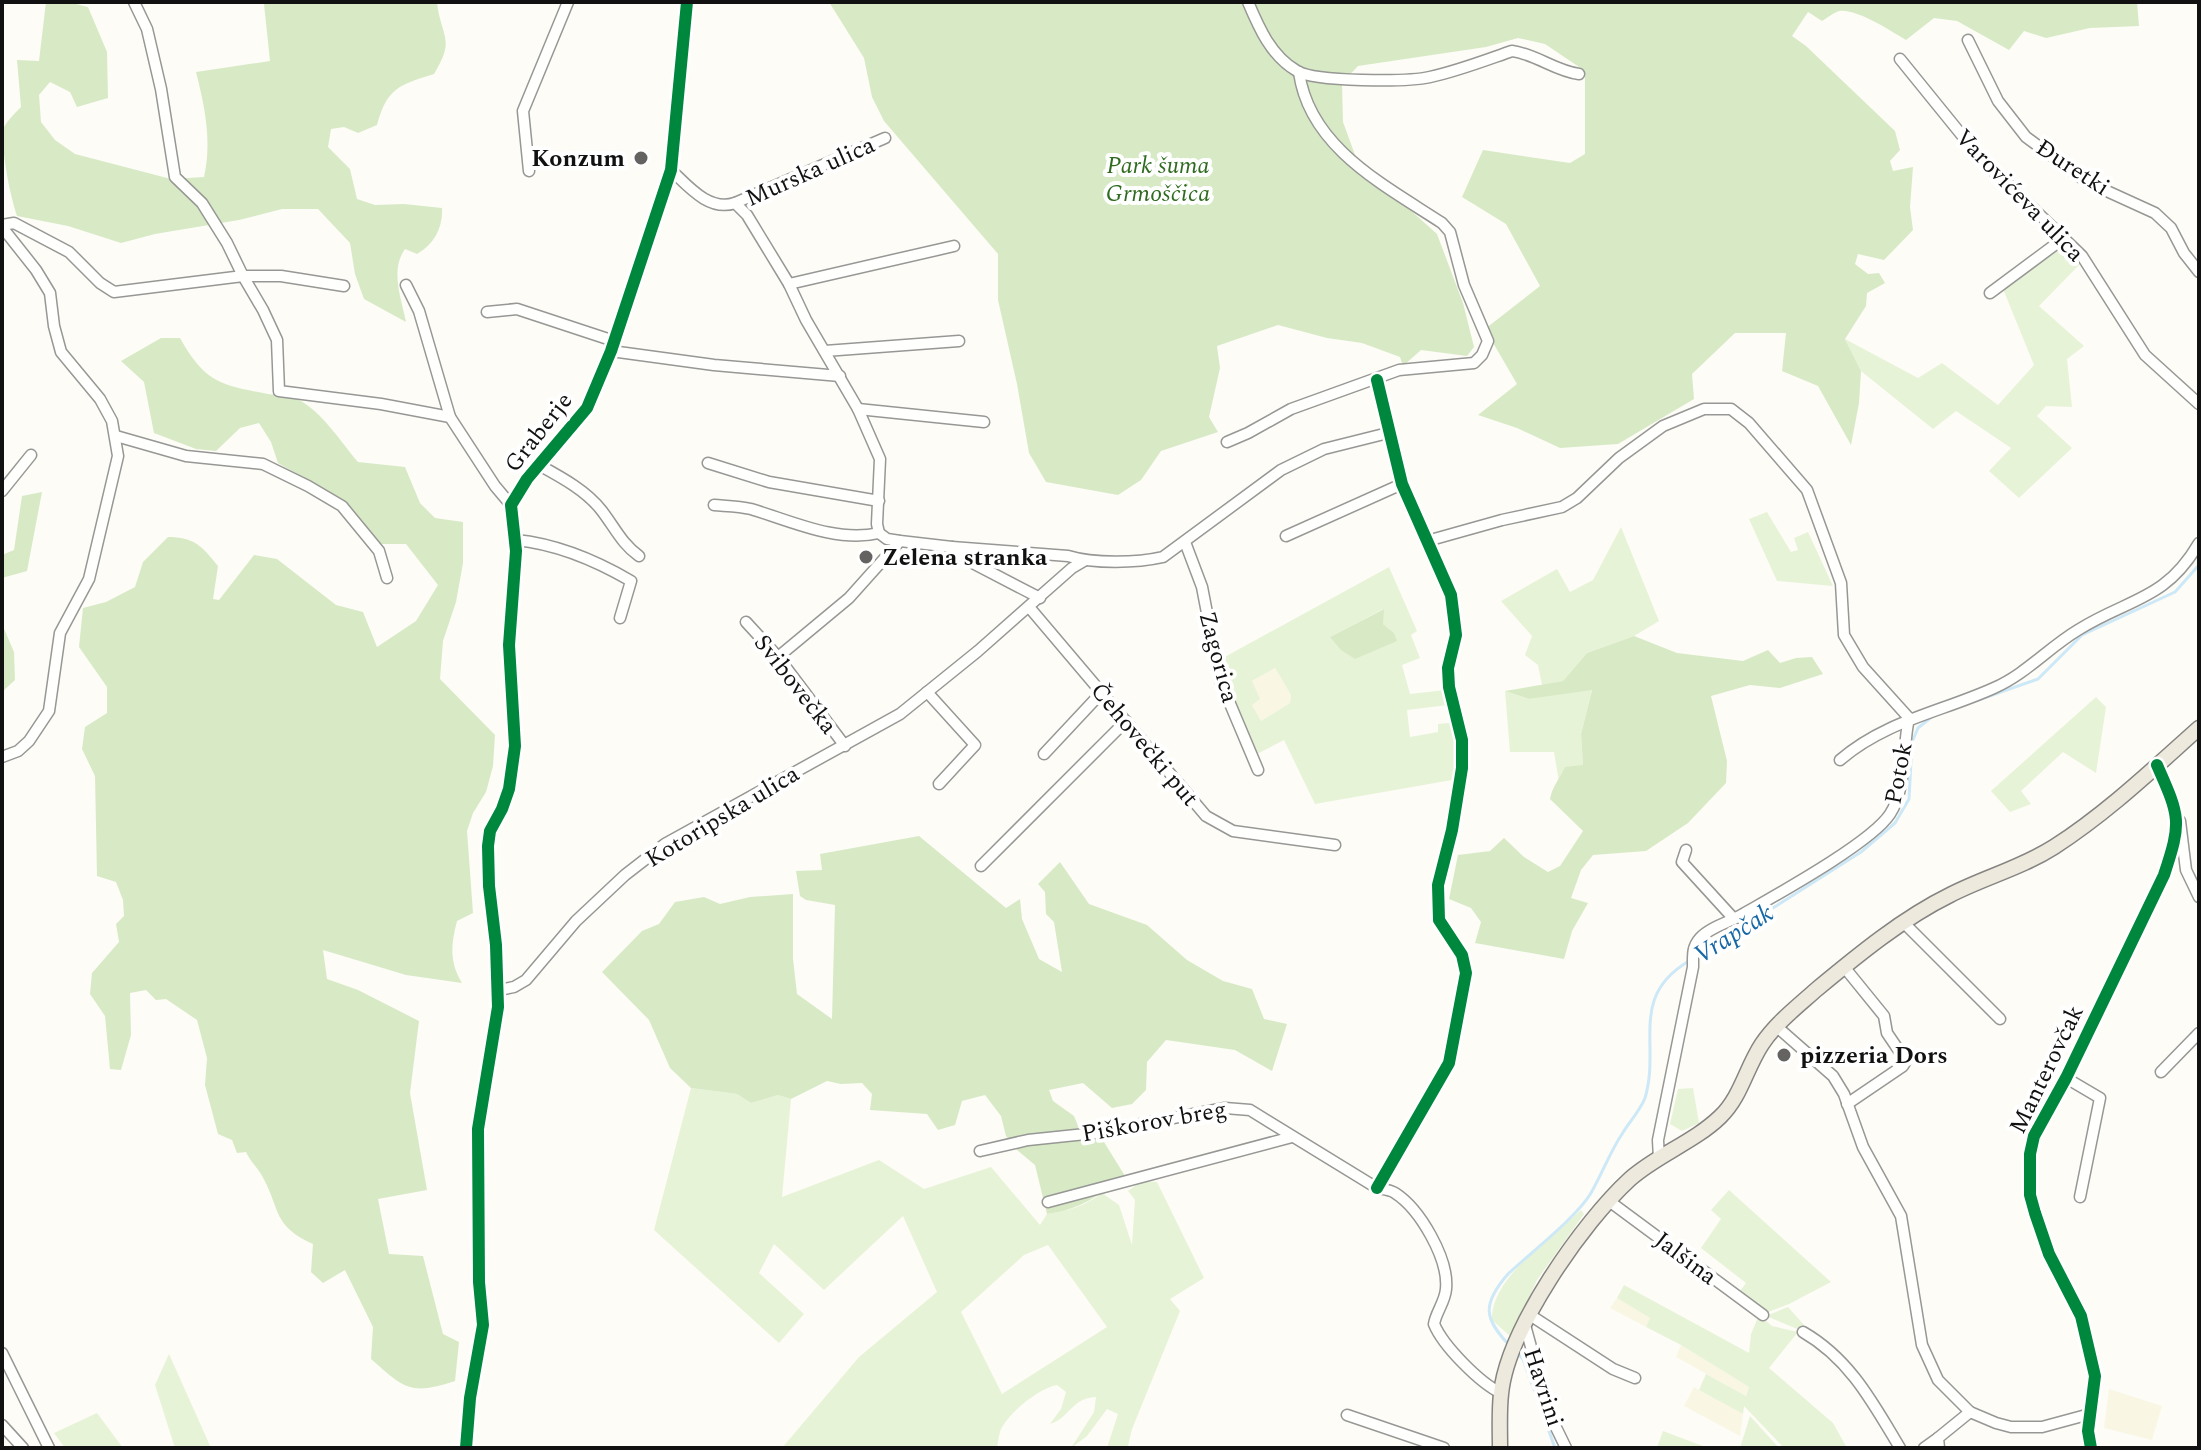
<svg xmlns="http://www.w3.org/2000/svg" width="2201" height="1450" viewBox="0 0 2201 1450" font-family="Spectral,serif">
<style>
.farmland{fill:#f9f7e4}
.green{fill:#e7f3d7;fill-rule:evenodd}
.forest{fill:#d8eac5}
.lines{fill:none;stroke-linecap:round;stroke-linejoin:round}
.stream{stroke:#cde8f7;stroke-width:3}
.minor-casing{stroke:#979795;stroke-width:13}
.major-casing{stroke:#858482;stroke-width:17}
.minor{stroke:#fffffe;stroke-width:10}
.major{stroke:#ede9dc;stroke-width:14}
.cycleway-casing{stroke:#fff;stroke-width:17}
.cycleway{stroke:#00873e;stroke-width:12}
.poi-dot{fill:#646362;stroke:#fff;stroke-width:3}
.labels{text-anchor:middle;stroke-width:8;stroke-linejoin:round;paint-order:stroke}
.poi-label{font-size:24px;font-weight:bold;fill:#111;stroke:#fff;text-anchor:start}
.park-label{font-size:24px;font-style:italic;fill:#2f6b1f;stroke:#fff}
.street-label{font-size:24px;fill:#111;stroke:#fff}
.water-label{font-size:26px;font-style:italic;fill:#1768a6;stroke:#fff}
</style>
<rect width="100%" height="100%" fill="#fdfcf7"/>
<!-- farmland -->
<g class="farmland">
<path d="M1275,668L1291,695L1290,703L1260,722L1252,705V681Z"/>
<path d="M1617,1298L1651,1318L1646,1327L1610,1308Z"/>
<path d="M1681,1345L1749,1387L1746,1396L1676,1357Z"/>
<path d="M1694,1387L1743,1414L1740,1436L1684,1406Z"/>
<path d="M2109,1389L2162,1406L2152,1440L2104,1428Z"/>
</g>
<!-- green -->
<g class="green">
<path d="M2061,244L2082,262L2039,306L2084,346L2067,359L2072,407L2046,406L2037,416L2072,448L2019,498L1989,471L2011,448L1956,411L1933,429L1861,371L1845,339L1918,378L1942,363L1998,405L2034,365L2003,289Z"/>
<path d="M1767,512L1791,552L1798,550L1794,538L1808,532L1833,586L1777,581L1749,519Z"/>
<path d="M1621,527L1659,621L1634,636L1587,653L1563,681L1542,685L1538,665L1525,655L1532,636L1501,601L1557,569L1570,592L1593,580Z"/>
<path d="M1389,567L1417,631L1411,635L1420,658L1402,665L1410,694L1445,690L1448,705L1407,710L1410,737L1438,732V724L1449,723L1453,725L1457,754L1452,780L1315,804L1284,740L1257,754L1222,674L1221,659ZM1383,609V624L1394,633L1330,637ZM1275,668L1291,695L1290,703L1261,721L1252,705L1260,699L1252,681Z"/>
<path d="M1592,689L1581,734L1583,765L1559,782L1554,752H1510L1505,691L1529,699Z"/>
<path d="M2096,697L2106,707L2096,773L2063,752L2021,791L2031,804L2010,812L1991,791Z"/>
<path d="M691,1088L737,1094L751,1103L778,1095L791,1099L782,1197L879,1160L924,1189L991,1167L1040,1225L1047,1214C1069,1211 1085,1206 1102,1193L1119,1205L1132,1245L1135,1200L1128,1191L1142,1181L1157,1182L1204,1278L1170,1299L1180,1311L1132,1429L1128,1446L1107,1448L1118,1414L1107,1409L1087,1436L1071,1448L1094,1412L1096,1397C1071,1398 1070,1418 1050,1424L1061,1409L1066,1392L1057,1385C1038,1389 1011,1411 1001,1429C999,1434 998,1442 997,1448H782L859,1357L937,1292L903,1216L824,1290L774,1244L759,1273L804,1314L779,1343L654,1230ZM1048,1245L1107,1327L1002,1394L961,1312L1024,1255Z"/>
<path d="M1693,1088L1699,1123L1682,1131L1670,1124L1678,1089Z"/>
<path d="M1729,1190L1831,1282L1789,1304L1763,1314L1738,1294L1746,1283L1701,1248L1721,1219L1711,1210Z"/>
<path d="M1581,1210L1584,1214L1537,1280L1511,1337L1492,1320C1490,1279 1552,1236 1581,1210Z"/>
<path d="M1624,1285L1749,1353L1751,1334L1759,1315L1772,1326L1798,1332L1769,1368L1833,1423L1847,1448H1784L1744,1406L1743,1414L1699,1390L1706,1374L1746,1396L1749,1387L1681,1345L1646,1327L1650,1318L1617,1298Z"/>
<path d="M1788,1307L1814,1336L1766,1316Z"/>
<path d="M169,1354L211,1448H175L155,1385Z"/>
<path d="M97,1413L123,1448H65L54,1433Z"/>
<path d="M1750,1416L1779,1448H1740Z"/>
<path d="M1663,1431L1708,1448H1657Z"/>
</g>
<!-- forest -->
<g class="forest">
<path d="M46,2H68L88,7L107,52L108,98L77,107L70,92L50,82L39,95L41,122L55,140L75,154L171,179L204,177C212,141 205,108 196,72L270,61L264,4L255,2H437C441,38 456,38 434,74C399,85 387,88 377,125L358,133L344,127L331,129L328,147L350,169L357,199L375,205L404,204L442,208C443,228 434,244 417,254L405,249C390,270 401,297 406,322L364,299L355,274L350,243L318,209H282L239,220L155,234L121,243L68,226L17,216C10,195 0,147 4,127C8,120 15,113 21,107L17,60L39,61Z"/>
<path d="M829,2H2137L2139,26L2090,28L2046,38L2024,31L2009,50L1957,21L1934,18L1906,40C1891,31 1856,8 1839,11C1833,13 1827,18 1822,21L1808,12L1792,36L1806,46L1895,131L1900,150L1890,161L1893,171L1913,167L1910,207L1913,230L1884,260L1858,254L1855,264L1868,274L1879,273L1885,283L1867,293L1866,306L1845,339L1861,371L1859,403L1851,445L1818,386L1782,371L1786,333H1735L1692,374L1694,399L1618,444L1560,448L1517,428L1478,415L1517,384L1485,329L1540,286L1506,224L1462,197L1483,150L1570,163L1585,154V71L1545,44L1518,38L1486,47L1358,66L1342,83L1343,122L1358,163L1437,234L1463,303L1474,347L1467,356L1421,350L1403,366L1400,357L1362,343L1327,338L1278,325L1217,346L1220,368L1209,417L1218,432L1161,451L1141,480L1118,495L1046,482L1029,453L1017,384L998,300V254L884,121L872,97L864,58Z"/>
<path d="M161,338H180C205,383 221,385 268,394C277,395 291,396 299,400C323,413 341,442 358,462L405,467L420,503L435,518L463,522V563L456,602L443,641L440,679L495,735L493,766L486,792L473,813L467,831L473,913L457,921C451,944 449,962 462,983L406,975L323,950L327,979L358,990L419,1021L410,1093L427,1190L378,1199L389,1254L423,1256L443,1334L459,1342L455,1381C410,1396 404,1388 371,1359L373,1327L345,1270L323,1283L311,1272L313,1244C271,1225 281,1208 261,1174C256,1166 250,1161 246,1152L237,1153L232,1140L218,1134L205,1085L207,1058L197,1020L166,999L156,1000L146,990L130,993L131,1035L121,1070L110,1069L105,1016L90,994L92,973L119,942L116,924L124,916L123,900L116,882L97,876L95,776L82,749L85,727L107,713V687L79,647L83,608L106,602L135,587L143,562L168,537C194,537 202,546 218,566L213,599L219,600L254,555L277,559L336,605L363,612L377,647L416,621L438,585L406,544H378L345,502L278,463L271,442L259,423L240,428L216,451L196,449L154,433L144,382L121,361Z"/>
<path d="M42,492L27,571L2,578V555L14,550L22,496Z"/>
<path d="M1384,609L1383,624L1394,633L1397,641L1355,659L1341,650L1330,637Z"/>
<path d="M2,624L14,652L15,680L2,692Z"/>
<path d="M1634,636L1677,653L1743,661L1768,650L1780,663L1796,658L1812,657L1823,674L1780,688L1750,685L1711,696L1727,761L1726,783L1688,823L1646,851L1593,855L1581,870L1571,898L1588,903L1572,931L1564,959L1475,943L1481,922L1471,908L1449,899L1458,855L1490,851L1504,838L1524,857L1548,872L1560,866L1583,831L1550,799C1552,787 1560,778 1565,767L1583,765L1581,734L1592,690L1529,699L1505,691L1563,681L1587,653Z"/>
<path d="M919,836L1006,908L1020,899L1022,919L1039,959L1062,972L1054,922L1046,914L1045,892L1038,884L1060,862L1089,904L1147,925L1187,960L1223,981L1252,989L1264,1019L1287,1024L1272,1071L1235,1050L1166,1040L1147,1062L1146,1090L1132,1104L1112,1108L1083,1083L1049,1090L1053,1101L1074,1116L1081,1133L1096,1129L1125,1176C1099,1195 1080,1210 1047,1214L1035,1165L1017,1150L1006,1136L1001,1116L985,1095L962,1101L955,1125L938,1130L927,1114L870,1110L872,1094L862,1083L841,1084L827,1081L791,1099L778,1095L751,1103L737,1094L691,1088L670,1068L649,1020L602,972L642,931L659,924L675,902L704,897L720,904L750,897L793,894V959L797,994L832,1019L835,905L806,900L800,896L796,871L822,870L820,854Z"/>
</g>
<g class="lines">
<!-- stream -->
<g class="stream">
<path d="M1964,705L2038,679L2082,635L2175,592L2199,565"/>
<path d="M1696,957L1861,852L1895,823L1909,799L1912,742L1918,728L1934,715"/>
<path d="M1511,1347C1484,1319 1481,1305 1508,1274C1530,1253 1576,1218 1591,1193C1602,1174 1610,1152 1622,1134C1629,1122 1640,1111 1645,1098C1661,1045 1628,997 1689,961"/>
<path d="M1516,1352L1523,1359L1555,1448"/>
</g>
<!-- minor casing -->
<g class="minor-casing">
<g id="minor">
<path d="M134,2L147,29L161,89L175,177L202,203L227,243L243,276H281L344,286"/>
<path d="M1248,2C1259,28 1271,56 1297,71C1315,82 1408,82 1430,77C1458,71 1486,60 1512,51C1536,54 1555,71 1579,74"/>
<path d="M1968,40L1998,101L2026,137L2087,182L2155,213L2171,228L2184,253L2199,272"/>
<path d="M1900,59L1986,165L2005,181L2082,256L2145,355L2199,404"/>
<path d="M671,170C688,186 709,212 735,203L747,215L789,284L806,320L858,409L880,459L877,524L879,533L887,539L900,541L952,547L965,559L1040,598"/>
<path d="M529,171L523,111L568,2"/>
<path d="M735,203L885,138"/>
<path d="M2,225L14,223L69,252L100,283L114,292L243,276L263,310L277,340L279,391L381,404L450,417"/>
<path d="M2,227L36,270L50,293L54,326L61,352L100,399L112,421L118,456L89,579L60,633L49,711L29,741L18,751L2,757"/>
<path d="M789,284L954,246"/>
<path d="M406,285L419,311L450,417L495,486L511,505"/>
<path d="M1990,293L2064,238"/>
<path d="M487,312L517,309L614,341"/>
<path d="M611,351L714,365L840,376"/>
<path d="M825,351L959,341"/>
<path d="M1377,380L1402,484L1451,595L1456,635L1448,668L1449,687L1462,740V768L1452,830L1438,885L1439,920L1462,955L1466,973L1449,1063L1377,1188"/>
<path d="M858,409L984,422"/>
<path d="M116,436L186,456L263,464L308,486L342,506L379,551L387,578"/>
<path d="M1227,442L1248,433L1291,409L1399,370L1474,363L1482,355L1488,341L1464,285L1450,232L1442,223C1384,185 1309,147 1299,72"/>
<path d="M708,463L769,482L879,501"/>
<path d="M539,465C561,477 587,491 602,511C615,528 622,544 639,556"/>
<path d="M2,491L31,455"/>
<path d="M714,505C726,506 739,506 751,509C791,521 837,543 879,533"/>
<path d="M1286,536L1402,484"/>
<path d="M516,540C557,544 595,560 631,581L620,618"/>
<path d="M1427,541L1502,520L1562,507L1577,498L1619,458L1663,426L1704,409H1731L1749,423L1807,490L1841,583L1844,635L1863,667L1909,718"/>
<path d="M1185,542L1202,587L1220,680L1258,770"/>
<path d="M952,547L1068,556C1094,564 1137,563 1163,557L1281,470L1324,449L1388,433"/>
<path d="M1029,607L1206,816L1233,831L1335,845"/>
<path d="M746,622L778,657L845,746"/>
<path d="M778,657L849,598L900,541"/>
<path d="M927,692L975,745L939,784"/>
<path d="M1044,754L1102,692"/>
<path d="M1840,760C1885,721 1941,712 1994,688C2026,674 2048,648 2078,630C2129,598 2165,601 2199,543"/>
<path d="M2180,821L2186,870L2199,897"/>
<path d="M1686,850L1682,862L1734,919"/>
<path d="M981,866L1126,721"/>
<path d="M1904,923L2000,1019"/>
<path d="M1845,968L1884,1016L1887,1033L1906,1061L1903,1066L1847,1104"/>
<path d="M499,990L514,987L526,980L576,921L625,875L665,844L900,714L978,651L1072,568L1084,561"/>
<path d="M1776,1026L1833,1076L1844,1094L1863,1147L1901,1216L1922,1345L1938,1380L1970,1412L1996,1423L2011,1427H2042L2090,1414"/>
<path d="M2161,1072L2199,1033"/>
<path d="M2066,1078L2100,1098L2080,1197"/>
<path d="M980,1151L1028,1140L1095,1133L1225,1108L1250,1110L1377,1188C1383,1189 1391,1190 1395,1193C1420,1209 1449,1259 1446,1289C1445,1302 1436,1312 1434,1324C1443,1346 1480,1383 1501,1393"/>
<path d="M1659,1159L1658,1140L1693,967C1693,955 1692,947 1700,938C1710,927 1730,922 1743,914C1776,895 1871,843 1890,814C1907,788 1902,749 1909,718"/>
<path d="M1609,1201L1763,1315"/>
<path d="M1048,1202L1292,1137"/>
<path d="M1530,1315L1613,1369L1635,1378"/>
<path d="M1525,1325L1549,1413L1566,1448"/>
<path d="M1803,1332C1850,1359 1873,1403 1900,1448"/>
<path d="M2,1353L49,1448"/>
<path d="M1347,1415L1444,1448"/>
<path d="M2,1425L23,1448"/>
<path d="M466,1448L470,1398L483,1325L479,1282L478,1129L498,1007L496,945L489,886L488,846L490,831L502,809L509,789L515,746L509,645L516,551L511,505L527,479L587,408L611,351L671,170L687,2"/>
<path d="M1924,1448L1938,1438"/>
<path d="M1939,1448L1938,1438L1970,1412"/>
<path d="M2091,1448L2088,1431L2095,1376L2081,1316L2049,1254L2035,1213L2030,1195V1154L2034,1136L2066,1078L2164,875C2182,821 2180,817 2157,765"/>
</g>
</g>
<!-- major casing -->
<g class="major-casing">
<path id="major" d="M1500,1448C1500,1430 1499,1411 1501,1394C1507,1330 1583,1222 1630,1179C1657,1155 1694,1142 1720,1117C1741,1097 1746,1068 1762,1044C1776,1023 1798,1006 1817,989C1858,955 1903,918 1950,895C1985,877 2021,868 2054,847C2107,813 2153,769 2199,728"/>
</g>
<!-- minor -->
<use href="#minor" class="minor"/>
<!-- major -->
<use href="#major" class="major"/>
<!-- cycleway casing -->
<g class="cycleway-casing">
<g id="cycleway">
<path d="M1377,380L1402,484L1451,595L1456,635L1448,668L1449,687L1462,740V768L1452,830L1438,885L1439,920L1462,955L1466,973L1449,1063L1377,1188"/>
<path d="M466,1448L470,1398L483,1325L479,1282L478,1129L498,1007L496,945L489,886L488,846L490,831L502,809L509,789L515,746L509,645L516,551L511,505L527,479L587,408L611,351L671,170L687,2"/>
<path d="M2091,1448L2088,1431L2095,1376L2081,1316L2049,1254L2035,1213L2030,1195V1154L2034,1136L2066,1078L2164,875C2182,821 2180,817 2157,765"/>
</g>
</g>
<!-- cycleway -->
<use href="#cycleway" class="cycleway"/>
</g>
<!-- markers -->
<g class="poi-dot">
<circle cx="641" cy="158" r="8"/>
<circle cx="866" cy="557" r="8"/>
<circle cx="1784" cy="1055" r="8"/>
</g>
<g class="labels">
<!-- poi labels -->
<g class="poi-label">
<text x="625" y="166" text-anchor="end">Konzum</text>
<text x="882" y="565">Zelena stranka</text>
<text x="1800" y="1063">pizzeria Dors</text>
</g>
<!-- park labels -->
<g class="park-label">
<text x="1158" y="173">Park šuma<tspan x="1158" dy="28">Grmoščica</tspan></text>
</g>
<!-- street labels -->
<g class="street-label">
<text transform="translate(2073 167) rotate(33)" y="8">Đuretki</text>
<text transform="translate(810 171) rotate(-24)" y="8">Murska ulica</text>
<text transform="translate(2020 195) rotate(46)" y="8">Varovićeva ulica</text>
<text transform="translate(538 432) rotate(-52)" y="8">Graberje</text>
<text transform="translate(1219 657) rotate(75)" y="8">Zagorica</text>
<text transform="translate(796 684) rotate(52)" y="8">Svibovečka</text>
<text transform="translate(1145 744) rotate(50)" y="8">Čehovečki put</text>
<text transform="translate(1898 773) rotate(-79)" y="8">Potok</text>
<text transform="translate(722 816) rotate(-31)" y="8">Kotoripska ulica</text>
<text transform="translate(2046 1069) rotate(-64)" y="8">Manterovčak</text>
<text transform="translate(1154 1121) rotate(-10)" y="8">Piškorov breg</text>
<text transform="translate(1686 1258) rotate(37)" y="8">Jalšina</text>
<text transform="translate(1544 1387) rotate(72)" y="8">Havrini</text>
</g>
<!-- water labels -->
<g class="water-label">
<text transform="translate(1733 933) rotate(-32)" y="9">Vrapčak</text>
</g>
</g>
<!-- border -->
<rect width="2201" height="1450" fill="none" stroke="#111111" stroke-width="8"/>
</svg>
